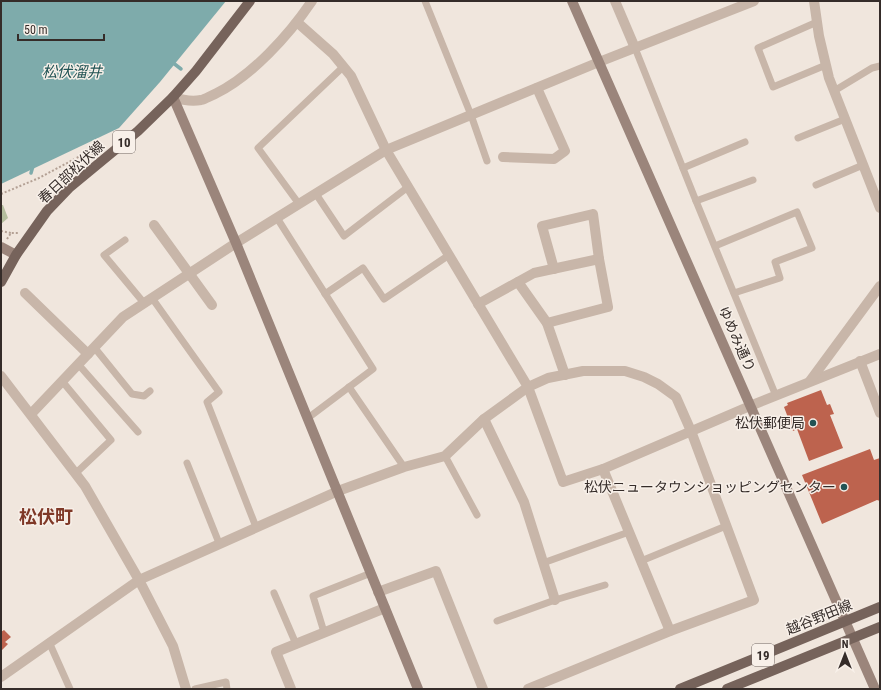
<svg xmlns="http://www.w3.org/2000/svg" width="881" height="690" viewBox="0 0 881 690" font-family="'Roboto Condensed','Noto Sans JP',sans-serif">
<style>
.green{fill:#b5be9e}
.water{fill:#7eabab}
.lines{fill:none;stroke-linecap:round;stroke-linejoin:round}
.stream{stroke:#7eabab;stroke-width:3.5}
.building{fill:#bd634e}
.path{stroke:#b3a094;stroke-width:2;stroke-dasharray:2 2;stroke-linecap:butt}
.lane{stroke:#c8b6a9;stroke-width:7}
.street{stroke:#c8b6a9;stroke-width:10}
.secondary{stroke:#9b857b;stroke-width:10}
.primary{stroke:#76635b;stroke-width:10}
.poi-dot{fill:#215354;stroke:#f8f0e9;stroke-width:1.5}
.labels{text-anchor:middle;stroke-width:3;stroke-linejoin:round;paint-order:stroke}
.shield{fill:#f8f0e9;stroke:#706763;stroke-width:1}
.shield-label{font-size:13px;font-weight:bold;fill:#352c29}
.street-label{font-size:14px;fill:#352c29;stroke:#f8f0e9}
.poi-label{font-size:14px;fill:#352c29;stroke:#f8f0e9;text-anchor:end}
.water-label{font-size:15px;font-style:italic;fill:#215354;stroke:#f8f0e9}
.district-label{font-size:18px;font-weight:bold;fill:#7f3827;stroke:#f8f0e9}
</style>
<rect width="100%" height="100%" fill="#f0e6dd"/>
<!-- green -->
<path class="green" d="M1,205H3L8,218L1,224Z"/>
<!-- water -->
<path class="water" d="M1,1H226L160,82L119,128L1,184Z"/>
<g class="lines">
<!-- stream -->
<g class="stream">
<path d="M172,62L181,69"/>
<path d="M31,173L33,166"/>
</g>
</g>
<!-- building -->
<g class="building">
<path d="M821,390L827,405L830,404L834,414L830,415L843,448L809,461L797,429L793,431L784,407L788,405L787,403Z"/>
<path d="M870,449L874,460L880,458V501L877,500L822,524L802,475Z"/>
<path d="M4,630L11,637L5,642L8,644L1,651V632Z"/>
</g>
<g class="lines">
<!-- path -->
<g class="path">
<path d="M1,194L39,178L84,154H94"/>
<path d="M1,231L11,233"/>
<path d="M7,239L11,233H19"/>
</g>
<!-- lane -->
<g class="lane">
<path d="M425,1L471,115L487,161"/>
<path d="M817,22L758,48L773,87L826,65"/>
<path d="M635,48L696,201L753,180"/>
<path d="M834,91L872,68L880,66"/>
<path d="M798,138L845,119"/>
<path d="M683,168L745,142"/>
<path d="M816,185L863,165"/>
<path d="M316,194L344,236L408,187"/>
<path d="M696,201L776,396"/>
<path d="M299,204L258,148L343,67"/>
<path d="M277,218L373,369L308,418"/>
<path d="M125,240L104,255L144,303"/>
<path d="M715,246L797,212L812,248L775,262L780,278L734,293"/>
<path d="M325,294L363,268L384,299L449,255"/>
<path d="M152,298L219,392L207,402L256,527"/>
<path d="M94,347L132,394L144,396L150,391"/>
<path d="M78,364L138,432"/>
<path d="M62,381L111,440L76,473"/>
<path d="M349,387L404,467"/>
<path d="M445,456L477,515"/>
<path d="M187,463L219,543"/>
<path d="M641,561L726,526"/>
<path d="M543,563L629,532"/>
<path d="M274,593L296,644"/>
<path d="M497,621L555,600L605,585"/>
<path d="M324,632L313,596L371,573"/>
<path d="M49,642L70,689"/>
<path d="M195,689L226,682L227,689"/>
</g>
<!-- street -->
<g class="street">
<path d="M615,1L635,48"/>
<path d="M814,1L819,36L829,78L880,208"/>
<path d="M298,23L333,54L351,76L386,150L528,387L563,482L603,469L750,406L880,354"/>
<path d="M173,97C182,100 191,102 201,100C205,99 210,96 215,94C252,76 289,35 312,1"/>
<path d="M503,157L554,159L565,151L537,88"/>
<path d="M154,225L212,305"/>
<path d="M518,282L547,323L565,375"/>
<path d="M25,293L88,354"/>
<path d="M478,304L534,273L599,259"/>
<path d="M547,323L608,307L599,259L593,214L542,226L554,269"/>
<path d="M860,361L880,413"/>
<path d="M1,376L85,486L139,580L173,646L186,689"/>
<path d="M810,381L880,286"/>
<path d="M31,414L123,317L236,243L386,150L599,62L754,1"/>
<path d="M484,419L524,502L555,600"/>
<path d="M603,469L670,631"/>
<path d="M378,592L436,571L483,689"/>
<path d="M1,677L139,580L338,491L404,467L445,456L484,419L528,387L548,378L583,371H625L644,377L658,384L676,397L691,431L754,600L670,631L528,689"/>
<path d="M291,689L276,652L385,608"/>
</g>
<!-- secondary -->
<g class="secondary">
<path d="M572,1L875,689"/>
<path d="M173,97L236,243L418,689"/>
<path d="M1,247L16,255"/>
</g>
<!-- primary -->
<g class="primary">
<path d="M1,282L16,255L47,211L69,188L138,131L173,97L196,71L250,1"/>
<path d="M680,689L880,607"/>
<path d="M727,689L880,627"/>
</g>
</g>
<!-- markers -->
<g class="poi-dot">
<circle cx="813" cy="423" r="4"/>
<circle cx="844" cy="487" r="4"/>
</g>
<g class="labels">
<!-- shield labels -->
<g class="shield">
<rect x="113" y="131" width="22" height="22" rx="3"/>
<rect x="752" y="644" width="22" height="22" rx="3"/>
</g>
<g class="shield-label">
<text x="124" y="147">10</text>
<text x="763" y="660">19</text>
</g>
<!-- street labels -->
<g class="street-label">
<text transform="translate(71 172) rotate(-43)" y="5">春日部松伏線</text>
<text transform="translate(737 339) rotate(66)" y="5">ゆめみ通り</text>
<text transform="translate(819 617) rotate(-22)" y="5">越谷野田線</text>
</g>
<!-- poi labels -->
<g class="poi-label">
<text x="805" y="428">松伏郵便局</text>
<text x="836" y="492">松伏ニュータウンショッピングセンター</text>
</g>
<!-- water labels -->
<g class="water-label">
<text x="72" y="77">松伏溜井</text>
</g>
<!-- district labels -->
<g class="district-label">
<text x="46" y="523">松伏町</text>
</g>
</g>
<!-- border -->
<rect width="881" height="690" fill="none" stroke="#352c29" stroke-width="4"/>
<!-- north arrow -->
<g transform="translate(845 654)" stroke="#f8f0e9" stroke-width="3" paint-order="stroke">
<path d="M0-3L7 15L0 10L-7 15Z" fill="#352c29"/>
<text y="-6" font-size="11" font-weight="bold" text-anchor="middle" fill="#352c29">N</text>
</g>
<!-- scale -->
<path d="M18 34v6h86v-6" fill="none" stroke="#352c29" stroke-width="2"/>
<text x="24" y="34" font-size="12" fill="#352c29" stroke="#f8f0e9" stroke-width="3" paint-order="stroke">50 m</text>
</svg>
